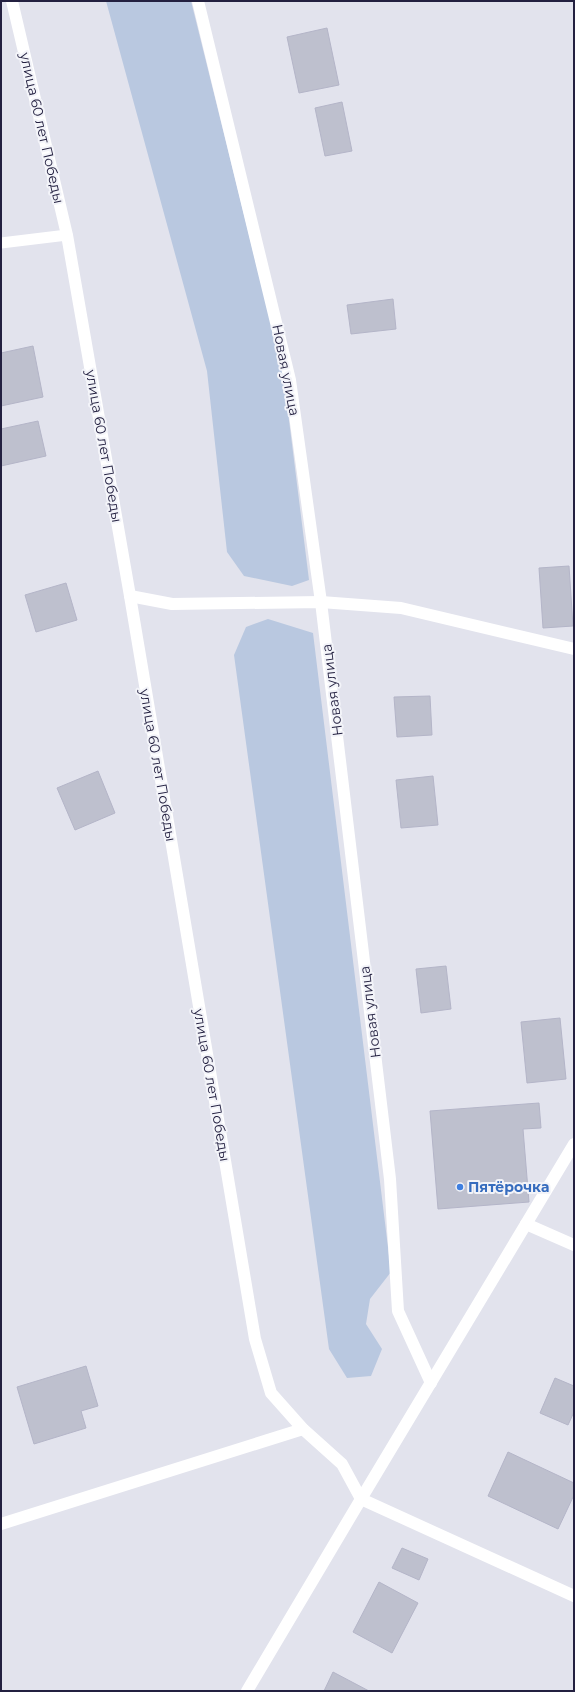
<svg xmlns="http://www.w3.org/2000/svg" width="575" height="1692" viewBox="0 0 575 1692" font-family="Montserrat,sans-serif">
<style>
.green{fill:#b9c8e0}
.building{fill:#bec0ce;stroke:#b4b5c8}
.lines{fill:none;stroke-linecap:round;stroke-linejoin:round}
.lane{stroke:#fff;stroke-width:11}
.street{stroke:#fff;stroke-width:12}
.shop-dot{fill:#3f7fe0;stroke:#f3f4f9;stroke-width:1.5}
.labels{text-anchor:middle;stroke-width:4;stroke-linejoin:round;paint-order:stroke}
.street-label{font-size:14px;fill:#232040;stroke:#f3f4f9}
.shop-label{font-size:14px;font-weight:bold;fill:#366cbe;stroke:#f3f4f9;text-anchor:start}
</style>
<rect width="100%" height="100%" fill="#e2e3ed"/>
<!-- green -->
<g class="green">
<path d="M106,1H191L283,372L309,580L292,586L244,576L227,552L207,371Z"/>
<path d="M268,619L313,633L391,1272L370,1299L366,1324L382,1349L371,1376L347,1378L329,1349L234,655L246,627Z"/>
</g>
<!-- building -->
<g class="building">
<path d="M327,28L339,85L299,93L287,37Z"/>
<path d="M342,102L352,151L325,156L315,108Z"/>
<path d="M393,299L396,329L351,334L347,305Z"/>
<path d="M33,346L43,397L1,406V353Z"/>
<path d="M38,421L46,456L1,466V429Z"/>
<path d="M569,566L573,626L543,628L539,568Z"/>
<path d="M66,583L77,620L36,632L25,595Z"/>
<path d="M430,696L432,735L397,737L394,697Z"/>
<path d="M98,771L115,813L75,830L57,788Z"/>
<path d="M433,776L438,825L401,828L396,780Z"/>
<path d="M446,966L451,1009L421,1013L416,969Z"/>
<path d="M560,1018L566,1079L527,1083L521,1022Z"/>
<path d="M539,1103L541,1128L523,1129L529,1202L438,1209L430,1111Z"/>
<path d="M86,1366L98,1406L81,1411L86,1428L34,1444L17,1387Z"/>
<path d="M555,1378L574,1386V1412L568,1425L540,1413Z"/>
<path d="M508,1452L574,1483V1495L558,1529L488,1496Z"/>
<path d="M402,1548L428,1559L419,1580L392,1568Z"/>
<path d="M379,1582L418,1603L392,1653L353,1632Z"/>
<path d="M333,1672L369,1691H324Z"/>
</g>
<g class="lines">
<!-- lane -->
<path class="lane" d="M1,243L67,235"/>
<!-- street -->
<g class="street">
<path d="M12,1L67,235L130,596L255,1339L271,1393L303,1429L342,1464L361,1499"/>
<path d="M198,1L290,380L321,602L390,1179L398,1311L431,1383"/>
<path d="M130,596L172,604L321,602L401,608L574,649"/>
<path d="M526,1224L574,1245"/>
<path d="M361,1499L574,1144"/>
<path d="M1,1524L303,1429"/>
<path d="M247,1691L361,1499L574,1596"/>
</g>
</g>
<!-- markers -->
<circle class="shop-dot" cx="460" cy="1187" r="4"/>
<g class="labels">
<!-- street labels -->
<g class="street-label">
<text transform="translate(42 128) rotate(77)" y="5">улица 60 лет Победы</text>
<text transform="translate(286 370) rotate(79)" y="5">Новая улица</text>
<text transform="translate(104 446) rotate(80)" y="5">улица 60 лет Победы</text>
<text transform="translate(332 690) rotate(-97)" y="5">Новая улица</text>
<text transform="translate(158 765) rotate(80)" y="5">улица 60 лет Победы</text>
<text transform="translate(370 1012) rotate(-97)" y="5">Новая улица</text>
<text transform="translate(212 1085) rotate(80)" y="5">улица 60 лет Победы</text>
</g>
<!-- shop labels -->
<g class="shop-label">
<text x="468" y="1192">Пятёрочка</text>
</g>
</g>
<!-- border -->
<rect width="575" height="1692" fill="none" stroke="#232040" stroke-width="4"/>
</svg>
